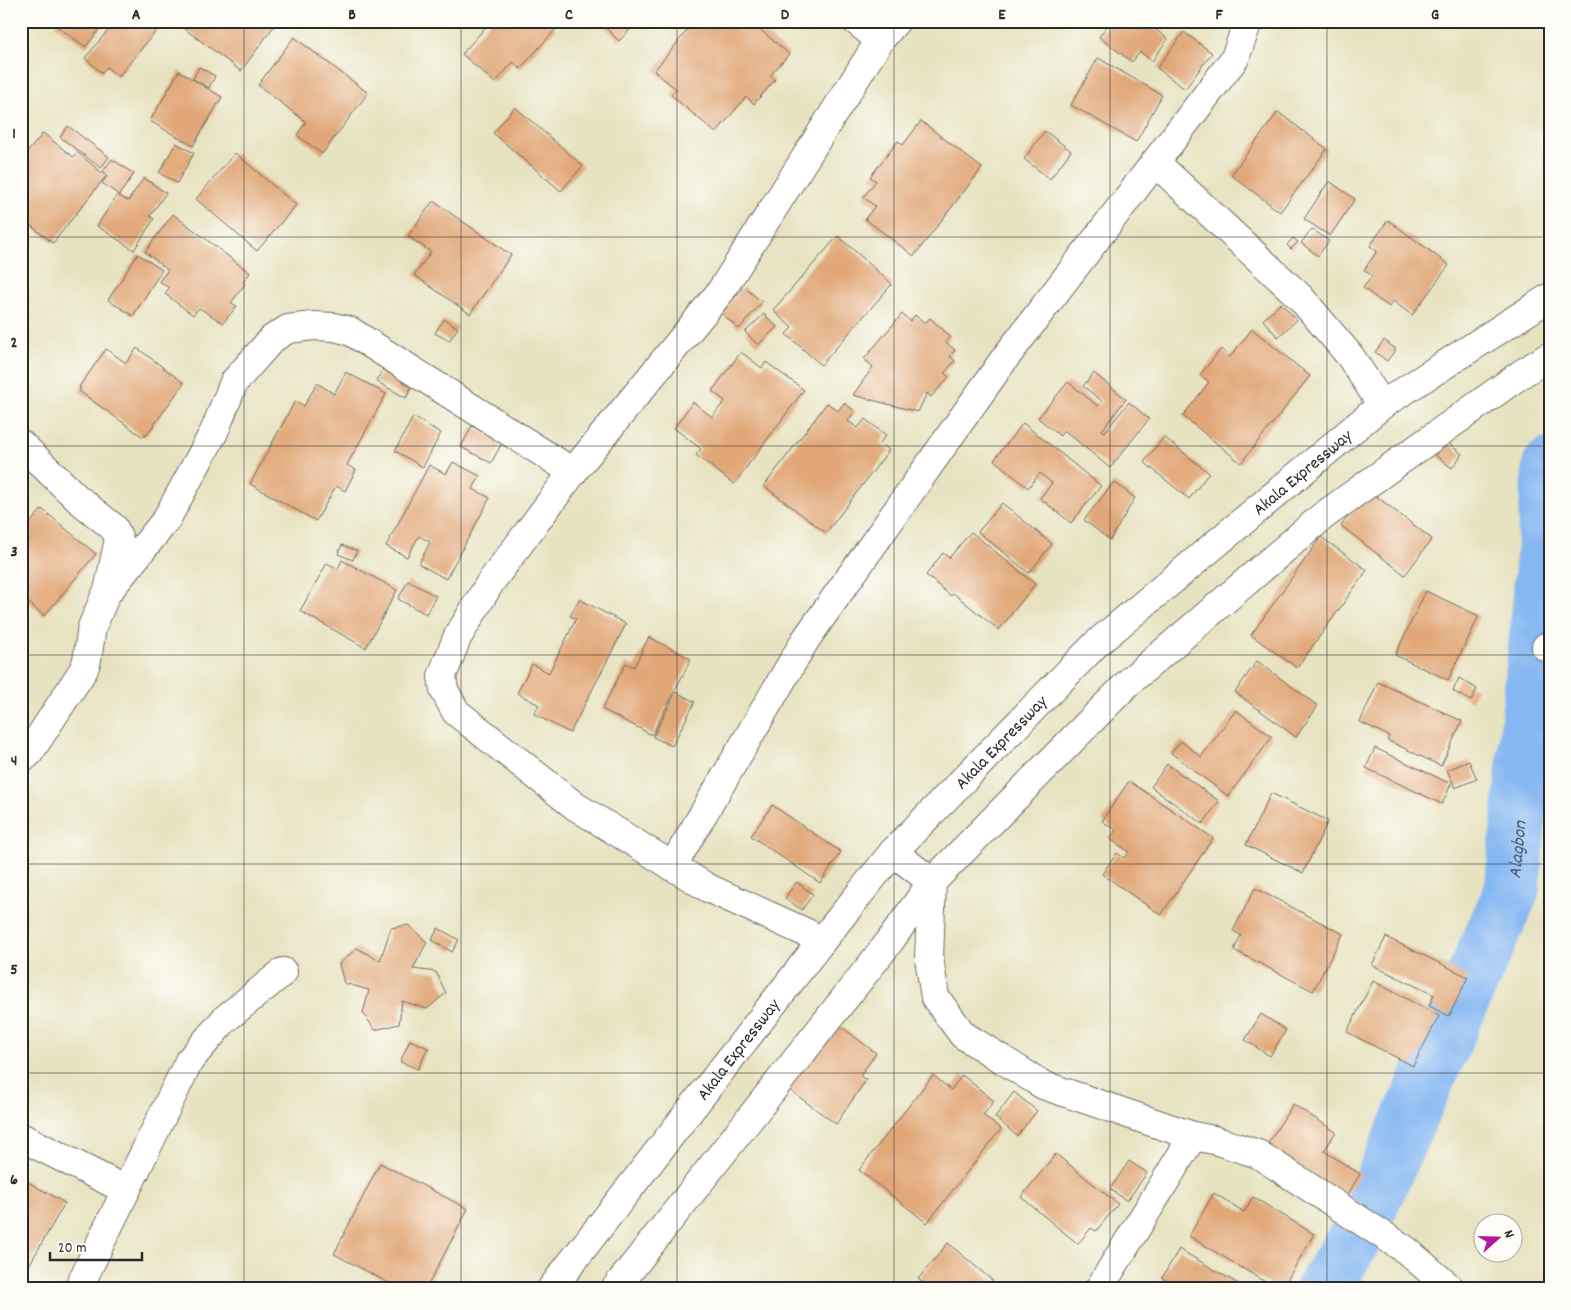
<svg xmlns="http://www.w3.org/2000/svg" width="1571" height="1310" viewBox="0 0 1571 1310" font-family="Dekko,sans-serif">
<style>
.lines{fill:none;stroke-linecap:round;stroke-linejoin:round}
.river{stroke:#85b7f2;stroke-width:55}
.building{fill:#e1a778}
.minor-casing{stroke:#6d6b5f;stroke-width:30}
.primary-casing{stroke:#6d6b5f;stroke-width:30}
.minor{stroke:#fff;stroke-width:28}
.primary{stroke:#fff;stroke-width:28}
.grid{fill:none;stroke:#2b2b2b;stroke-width:1;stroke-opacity:0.55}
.labels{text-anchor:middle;stroke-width:5;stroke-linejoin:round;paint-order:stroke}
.street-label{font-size:18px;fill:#2b2b2b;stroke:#fdfcf7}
.water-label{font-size:19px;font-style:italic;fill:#4a5c71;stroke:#fdfcf7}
.neatline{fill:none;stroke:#2b2b2b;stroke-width:2}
.grid-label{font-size:16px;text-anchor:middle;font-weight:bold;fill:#2b2b2b}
</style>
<rect width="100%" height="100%" fill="#fdfcf7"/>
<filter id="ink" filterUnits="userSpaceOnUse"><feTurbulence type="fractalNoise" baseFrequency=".02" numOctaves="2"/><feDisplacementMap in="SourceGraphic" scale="10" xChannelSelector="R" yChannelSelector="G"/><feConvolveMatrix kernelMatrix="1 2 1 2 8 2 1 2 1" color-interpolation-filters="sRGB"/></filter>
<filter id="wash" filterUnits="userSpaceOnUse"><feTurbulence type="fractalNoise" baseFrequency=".0096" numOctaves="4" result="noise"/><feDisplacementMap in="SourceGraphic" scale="20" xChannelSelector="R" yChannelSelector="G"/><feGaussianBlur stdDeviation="1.12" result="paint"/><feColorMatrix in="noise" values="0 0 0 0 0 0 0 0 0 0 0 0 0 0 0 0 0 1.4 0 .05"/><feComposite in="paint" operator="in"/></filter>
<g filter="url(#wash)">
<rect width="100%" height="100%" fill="#e7e2c0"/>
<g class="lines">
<!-- river -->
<g class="river">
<path id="s1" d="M1370,1207L1512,890L1540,600L1550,465"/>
<path d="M1323,1289L1355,1238"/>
</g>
</g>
<g id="blocks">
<!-- building -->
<g class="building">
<path d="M57,21H105L86,47L55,25Z"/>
<path d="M116,21H146L157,30L118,77L107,67L102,73L85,58Z"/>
<path d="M174,21H275L277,22L241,71Z"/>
<path d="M491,21H547L556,29L520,69L513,62L495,83L462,54Z"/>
<path d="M599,21H638L619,41Z"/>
<path d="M695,21H750L789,54L770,76L775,80L754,104L746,97L716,133L671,95L676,89L654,71Z"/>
<path d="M1111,21H1144L1168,39L1152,61L1140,52L1132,62L1099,37Z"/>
<path d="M1184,32L1212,53L1185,89L1157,68Z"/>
<path d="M294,37L368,93L322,154L297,135L306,122L258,85Z"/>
<path d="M1098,58L1162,95L1136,142L1071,105Z"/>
<path d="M199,67L215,76L209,88L193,79Z"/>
<path d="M179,71L222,97L193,146L150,121Z"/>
<path d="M515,107L583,166L561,191L493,133Z"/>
<path d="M1278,112L1327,149L1280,212L1231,175Z"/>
<path d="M921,121L982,168L914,256L865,219L875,206L863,197L876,181L870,177L898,141L903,145Z"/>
<path d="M68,126L109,157L101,168L60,137Z"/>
<path d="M1045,131L1071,151L1050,179L1024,159Z"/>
<path d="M43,133L73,157L77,152L106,176L53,243L21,218V160Z"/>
<path d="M176,143L194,153L177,183L159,173Z"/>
<path d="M235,153L296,205L257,251L196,199Z"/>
<path d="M112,159L134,174L119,195L102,183L108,175L103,171Z"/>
<path d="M144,178L166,193L150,216L154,219L134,250L97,226L117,195L128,201Z"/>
<path d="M1329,181L1355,199L1330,236L1304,219Z"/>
<path d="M433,201L511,255L470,314L414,275L431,252L408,236Z"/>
<path d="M173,214L250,273L243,282L245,284L231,303L237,306L223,323L199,308L193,315L165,294L169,288L159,281L168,270L145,252Z"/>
<path d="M1388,220L1449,265L1412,315L1393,301L1389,307L1363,288L1372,276L1364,270L1377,251L1370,246Z"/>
<path d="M1312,229L1329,241L1318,256L1301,243Z"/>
<path d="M838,236L892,284L821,365L786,334L792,328L773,310Z"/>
<path d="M1293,238L1298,242L1291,249L1287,245Z"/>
<path d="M138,254L162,270L133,316L108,300Z"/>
<path d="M744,287L762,302L739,329L721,313Z"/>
<path d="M1281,303L1297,320L1278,337L1263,320Z"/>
<path d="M764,314L777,327L758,345L745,332Z"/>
<path d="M902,314L910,321L915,315L925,323L930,318L951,337L946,342L955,350L950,356L955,361L944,373L949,377L931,397L927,393L918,412L853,395L873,367L864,359Z"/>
<path d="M444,319L458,328L449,341L435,333Z"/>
<path d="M1252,329L1310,376L1241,463L1183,416L1209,382L1200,375L1221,349L1230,357Z"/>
<path d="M1384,340L1396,349L1387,361L1375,352Z"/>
<path d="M137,348L184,383L146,436L145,435L143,437L79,391L81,388L79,387L106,349L126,363Z"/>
<path d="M741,352L762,368L766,362L804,390L734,484L696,455L701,449L674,428L693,402L712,417L725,401L712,391Z"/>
<path d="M384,367L413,384L406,398L376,381Z"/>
<path d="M346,372L386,394L347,465L356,470L345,491L336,486L316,521L250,484L295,401L304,406L317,383L334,394Z"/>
<path d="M1094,373L1126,399L1102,430L1105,432L1129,402L1149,419L1110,468L1064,430L1060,436L1038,418L1068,382L1098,406L1102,401L1083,386Z"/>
<path d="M827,403L838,411L844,403L855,411L848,421L858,428L865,419L886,435L880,443L889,450L826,533L764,486Z"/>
<path d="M413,417L441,433L423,467L395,451Z"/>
<path d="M1023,423L1101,486L1071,523L1040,498L1052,483L1040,473L1028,488L994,460Z"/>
<path d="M472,426L502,443L491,463L461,447Z"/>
<path d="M1164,437L1209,473L1189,499L1144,462Z"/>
<path d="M1446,441L1462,454L1452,468L1435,455Z"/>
<path d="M453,462L480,476L473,489L490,498L446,579L419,564L430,542L419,536L407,557L386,546L429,465L446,474Z"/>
<path d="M1114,482L1135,498L1110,540L1084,520Z"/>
<path d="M1368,490L1432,539L1405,575L1341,526Z"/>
<path d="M1002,503L1052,544L1029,573L978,532Z"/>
<path d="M42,509L96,554L44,616L21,596V533Z"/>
<path d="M971,532L1035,584L999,630L953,593L951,596L926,575L943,553L949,558Z"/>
<path d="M1321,537L1367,570L1297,668L1251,635Z"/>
<path d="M342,545L357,551L353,560L338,554Z"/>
<path d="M342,560L397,590L366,648L300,611L327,563L338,569Z"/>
<path d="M408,581L436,596L426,614L398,599Z"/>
<path d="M1426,591L1479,616L1448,680L1395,655Z"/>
<path d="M579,599L626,624L570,733L534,714L539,705L517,693L532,664L549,673L576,619L570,616Z"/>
<path d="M649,637L691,659L652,735L602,709L626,663L634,667Z"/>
<path d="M1257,661L1318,706L1296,737L1235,692Z"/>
<path d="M1459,678L1477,689L1471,701L1453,691Z"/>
<path d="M1378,682L1462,721L1441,766L1387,740L1389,736L1360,722Z"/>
<path d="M676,692L695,702L672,746L653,737Z"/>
<path d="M1236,710L1272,737L1228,796L1171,753L1181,741L1201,757Z"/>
<path d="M1375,748L1451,784L1442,804L1366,768Z"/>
<path d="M1469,761L1477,779L1455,788L1447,770Z"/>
<path d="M1167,764L1219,801L1203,824L1151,787Z"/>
<path d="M1129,781L1213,838L1161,915L1102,874L1117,853L1124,858L1129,852L1110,839L1116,830L1102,821Z"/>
<path d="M1271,793L1328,821L1303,873L1246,845Z"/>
<path d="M772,805L841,852L820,883L751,836Z"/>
<path d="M796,882L813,894L802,910L785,898Z"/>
<path d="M1255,888L1343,934L1313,991L1234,950L1241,935L1233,931Z"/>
<path d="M408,925L427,942L413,969L436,972L446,993L427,1009L402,1001L399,1024L375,1030L363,1013L369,990L344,983L339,964L357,948L380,961L391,928Z"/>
<path d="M438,928L459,940L452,952L432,940Z"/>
<path d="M1386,937L1468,977L1449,1016L1429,1006L1434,995L1372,965Z"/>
<path d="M1373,981L1439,1016L1413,1066L1347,1032Z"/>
<path d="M1261,1014L1286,1030L1270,1056L1245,1040Z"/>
<path d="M830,1018L876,1053L860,1076L866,1080L836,1124L787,1088Z"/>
<path d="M410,1040L428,1048L418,1069L400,1062Z"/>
<path d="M933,1075L951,1090L962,1075L994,1101L983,1115L1001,1129L927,1223L859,1170Z"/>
<path d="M1014,1092L1037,1111L1017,1136L995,1117Z"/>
<path d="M1293,1104L1336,1132L1324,1151L1360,1174L1345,1199L1265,1148Z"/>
<path d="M1056,1154L1118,1204L1096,1231L1091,1228L1078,1244L1021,1197Z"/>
<path d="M1129,1161L1147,1173L1127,1201L1110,1189Z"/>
<path d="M380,1163L468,1209L426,1289H400L334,1254Z"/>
<path d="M21,1178L65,1203L24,1274L21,1273Z"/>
<path d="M1214,1193L1244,1212L1253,1197L1314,1234L1282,1289H1277L1189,1236Z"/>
<path d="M948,1243L994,1282L988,1289H929L918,1279Z"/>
<path d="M1179,1249L1247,1289H1180L1162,1278Z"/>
</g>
</g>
</g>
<g filter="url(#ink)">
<use href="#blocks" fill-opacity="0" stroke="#6d6b5f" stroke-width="1"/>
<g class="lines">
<!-- minor casing -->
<g class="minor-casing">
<g id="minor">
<path d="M856,21L880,40"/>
<path d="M1155,162L1300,297L1350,356L1382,405"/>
<path d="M21,444L78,499L114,528L119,539L109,586"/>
<path d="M1546,647H1550"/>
<path d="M21,760L29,753L84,669L87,660L92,627L106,594L166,520L214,432L234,382L272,339L288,329L313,326L334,327L350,331L573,472"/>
<path d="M672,867L806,639L1005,358L1235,58L1248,21"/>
<path d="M932,882L929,958L935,997L963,1035L1043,1085L1193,1136L1214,1140L1258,1154L1406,1250L1451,1289"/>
<path d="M821,942L807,933L708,888L575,806L456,712L444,690L442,676L457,638L490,583L573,472L721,291L880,40L896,21"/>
<path d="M21,1137L126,1190"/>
<path d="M78,1289L189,1061L225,1019L283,972"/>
<path d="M1099,1289L1193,1136"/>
</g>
</g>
<!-- primary casing -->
<g class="primary-casing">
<g id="primary">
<path d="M893,852L932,882"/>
<path id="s2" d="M551,1289L821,942L893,852L1096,644L1382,405L1550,297"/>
<path d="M615,1289L890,941L932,882L1130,681L1323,516L1524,372L1550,356"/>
</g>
</g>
<!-- minor -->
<use href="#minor" class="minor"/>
<!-- primary -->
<use href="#primary" class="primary"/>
</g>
</g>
<!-- grid -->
<path class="grid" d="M244,21V1289M461,21V1289M677,21V1289M894,21V1289M1110,21V1289M1327,21V1289M21,237H1550M21,446H1550M21,655H1550M21,864H1550M21,1073H1550"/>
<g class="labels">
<!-- street labels -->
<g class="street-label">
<text dy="6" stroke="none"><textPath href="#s2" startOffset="1114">Akala Expressway</textPath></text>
<text dy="6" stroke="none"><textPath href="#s2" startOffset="709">Akala Expressway</textPath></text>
<text dy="6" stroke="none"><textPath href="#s2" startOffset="304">Akala Expressway</textPath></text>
</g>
<!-- water labels -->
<g class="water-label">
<text dy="7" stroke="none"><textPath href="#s1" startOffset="388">Alagbon</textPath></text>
</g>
</g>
<!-- margin -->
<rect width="1571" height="1310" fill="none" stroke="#fdfcf7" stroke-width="55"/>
<!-- north arrow -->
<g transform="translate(1498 1238) rotate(70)"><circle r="24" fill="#fdfcf7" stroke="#a9a8a5"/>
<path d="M0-4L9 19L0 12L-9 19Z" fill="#b5179e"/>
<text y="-8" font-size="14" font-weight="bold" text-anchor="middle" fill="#2b2b2b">N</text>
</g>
<!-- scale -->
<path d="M50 1252v8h92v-8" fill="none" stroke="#2b2b2b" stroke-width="2.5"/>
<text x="58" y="1252" font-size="15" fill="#2b2b2b" stroke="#fdfcf7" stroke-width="4" paint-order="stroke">20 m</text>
<rect x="28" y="28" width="1516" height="1254" class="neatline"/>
<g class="grid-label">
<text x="136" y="19">A</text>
<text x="352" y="19">B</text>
<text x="569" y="19">C</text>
<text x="785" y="19">D</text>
<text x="1002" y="19">E</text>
<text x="1219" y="19">F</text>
<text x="1435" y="19">G</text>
<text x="14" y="138">1</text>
<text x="14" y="347">2</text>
<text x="14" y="556">3</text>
<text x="14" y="765">4</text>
<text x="14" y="974">5</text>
<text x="14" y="1184">6</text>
</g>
</svg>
